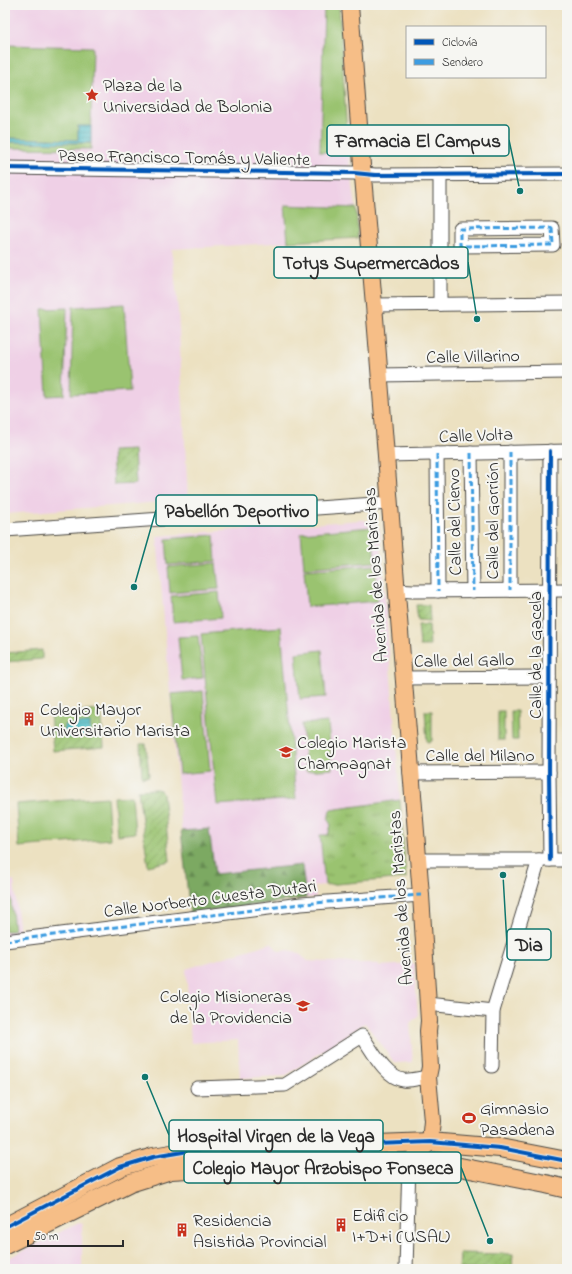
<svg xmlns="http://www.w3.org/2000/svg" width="572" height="1274" viewBox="0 0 572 1274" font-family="'Indie Flower',sans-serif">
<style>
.built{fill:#efd0e6}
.grass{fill:#9ac36f;stroke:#62774d}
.forest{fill:url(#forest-firs);stroke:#536a46}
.park{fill:url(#park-tufts);stroke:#62774d}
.garden{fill:url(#garden-furrows);stroke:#62774d}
.water{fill:url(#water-rules);stroke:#3c7378}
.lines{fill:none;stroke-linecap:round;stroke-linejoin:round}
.minor-casing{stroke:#484642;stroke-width:15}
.major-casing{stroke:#484642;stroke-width:18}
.highway-casing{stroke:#484642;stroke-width:20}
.minor{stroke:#fff;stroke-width:13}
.major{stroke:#f6be87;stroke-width:16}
.highway{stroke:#f6be87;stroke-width:18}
.quiet{stroke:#3d9ce1;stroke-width:3;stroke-dasharray:6 3;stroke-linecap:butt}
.cycleway-casing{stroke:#f6f6f2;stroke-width:6}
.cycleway{stroke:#0057b8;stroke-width:4}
.labels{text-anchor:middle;stroke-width:4;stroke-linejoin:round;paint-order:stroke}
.poi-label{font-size:18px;fill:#2b2b2b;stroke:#f6f6f2;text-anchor:start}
.street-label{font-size:18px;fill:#2b2b2b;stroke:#f6f6f2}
.leader{fill:none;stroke:#0f766e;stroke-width:1.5}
.callout-dot{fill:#0f766e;stroke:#f6f6f2;stroke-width:1.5}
.callout{fill:#f6f6f2;stroke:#0f766e;stroke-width:1.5}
.callout-label{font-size:19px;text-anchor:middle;font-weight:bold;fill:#2b2b2b}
</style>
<defs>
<pattern id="forest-firs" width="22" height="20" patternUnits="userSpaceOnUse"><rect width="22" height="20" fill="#7ba962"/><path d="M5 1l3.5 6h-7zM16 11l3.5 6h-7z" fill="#658a51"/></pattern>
<pattern id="park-tufts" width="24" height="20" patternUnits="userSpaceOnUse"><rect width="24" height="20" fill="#9ac36f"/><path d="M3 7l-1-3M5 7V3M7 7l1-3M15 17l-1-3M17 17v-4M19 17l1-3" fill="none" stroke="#7e9f5b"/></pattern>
<pattern id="garden-furrows" width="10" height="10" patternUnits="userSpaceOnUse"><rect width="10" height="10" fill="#9ac36f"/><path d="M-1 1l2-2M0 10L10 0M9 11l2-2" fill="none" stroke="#7e9f5b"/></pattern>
<pattern id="water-rules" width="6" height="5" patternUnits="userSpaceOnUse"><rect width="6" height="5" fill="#4cbbc5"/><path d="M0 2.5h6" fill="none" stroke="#3f98a0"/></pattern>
</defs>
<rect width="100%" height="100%" fill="#f6f6f2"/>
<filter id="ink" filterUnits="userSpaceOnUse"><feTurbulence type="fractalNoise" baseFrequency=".025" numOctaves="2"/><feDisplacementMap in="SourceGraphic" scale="8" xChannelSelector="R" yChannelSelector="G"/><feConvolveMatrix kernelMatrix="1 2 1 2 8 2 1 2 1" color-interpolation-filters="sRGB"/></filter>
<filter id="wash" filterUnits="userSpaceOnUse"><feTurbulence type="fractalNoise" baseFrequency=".012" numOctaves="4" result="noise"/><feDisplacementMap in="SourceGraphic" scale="16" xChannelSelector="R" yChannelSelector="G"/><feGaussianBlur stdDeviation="0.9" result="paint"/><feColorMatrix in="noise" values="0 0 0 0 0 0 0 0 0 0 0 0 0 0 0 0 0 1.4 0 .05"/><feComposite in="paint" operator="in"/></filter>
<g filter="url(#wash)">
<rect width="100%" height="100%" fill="#ece1c1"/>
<!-- built -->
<g class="built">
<path d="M5,5H339L348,152L356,208L358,238L172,249L178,310L188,500L5,514Z"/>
<path d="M362,520L373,522L378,527L380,531L406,878L315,886L316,897L190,914L184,860L157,536Z"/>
<path d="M5,879L14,881L20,935L5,936Z"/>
<path d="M271,943L279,951L289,950L297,952L308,961L379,964V966L414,964L418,1016L410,1023L413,1062L395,1063L365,1023L285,1076L240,1078L238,1040L191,1043L186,969Z"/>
<path d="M80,1222L82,1224V1269H5V1260Z"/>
</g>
<!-- grass -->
<g class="grass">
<path d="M324,5H339L348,152H320Z"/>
<path d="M5,45L93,47L91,126H78V140L5,138Z"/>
<path d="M5,142L91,143V149L5,148Z"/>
<path d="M285,205L356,208L358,238L288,242Z"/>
<path d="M124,304L130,391L71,394L73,307Z"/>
<path d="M67,308L64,395L47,396L42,309Z"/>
<path d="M372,527L375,562L304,568L301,533Z"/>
<path d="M214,535L216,561L168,565L166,539Z"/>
<path d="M216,563L219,589L170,593L168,567Z"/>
<path d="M375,565L378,601L307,607L304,570Z"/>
<path d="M219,592L221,618L173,622L171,596Z"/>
<path d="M281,627L296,799L217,805L201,634Z"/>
<path d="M198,636L203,678L182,680L178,637Z"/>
<path d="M322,650L326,697L300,699L296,653Z"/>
<path d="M203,691L210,771L179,774L171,694Z"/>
<rect x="498" y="711" width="6" height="29"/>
<path d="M511,711H517L518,740H512Z"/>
<path d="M328,722L332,769L306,771L302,724Z"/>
<path d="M132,796L135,833L117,835L114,797Z"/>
<path d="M107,797L110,839L19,847L16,804Z"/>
<path d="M5,891H10L14,931H5Z"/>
</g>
<!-- forest -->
<path class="forest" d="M209,829L215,874L302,865L306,898L190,914L181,831Z"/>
<!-- park -->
<path class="park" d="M400,800L406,878L325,885L320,835H328L331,825L328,820L330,810Z"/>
<!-- garden -->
<g class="garden">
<path d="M134,450L136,484L114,485L112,451Z"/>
<path d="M416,605H429L430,621L418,620Z"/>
<path d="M418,625H429L430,646H420Z"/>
<path d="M42,650V659L5,662V653Z"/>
<path d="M101,710L104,747L53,751L50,714Z"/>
<path d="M425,711H432V741L427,742Z"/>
<path d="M140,744H146L149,776L142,777Z"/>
<path d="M156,789L160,790L163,794L170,861L148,866L138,790Z"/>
<path d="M460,1253L513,1254L512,1269H459Z"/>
</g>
<!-- water -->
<g class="water">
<path d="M78,126H91V143L5,142V138L78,140Z"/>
<path d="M90,723V736L65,738L64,725Z"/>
</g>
</g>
<g filter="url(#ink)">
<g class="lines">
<!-- minor casing -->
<g class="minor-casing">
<g id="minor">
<path d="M5,168L354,173L375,175L567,174"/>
<path d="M440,174V304"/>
<path d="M552,228L553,245L460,246V229Z"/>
<path d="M374,305L567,303"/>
<path d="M379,375L567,372"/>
<path d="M550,451L549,772L550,860"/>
<path d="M510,452V590"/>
<path d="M471,453L473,591"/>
<path d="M437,454L438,591"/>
<path d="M386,455L567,451"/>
<path d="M5,530L389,503"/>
<path d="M396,590L413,591L567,590"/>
<path d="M403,678L549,677"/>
<path d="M410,773L549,772"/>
<path d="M418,860H567"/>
<path d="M5,941L301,904L421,895"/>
<path d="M428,1004L493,1011"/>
<path d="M492,1066L493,1011L539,860"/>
<path d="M197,1088L285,1085L362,1036C372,1050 385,1077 403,1080C410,1081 420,1078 428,1077"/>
<path d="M406,1269L409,1162"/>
</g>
</g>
<!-- major casing -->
<g class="major-casing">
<path id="major" d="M350,5L362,165L374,305L421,895L429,1021L428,1031L430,1067L428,1077L432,1121L430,1142L409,1162"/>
</g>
<!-- highway casing -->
<g class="highway-casing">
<g id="highway">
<path d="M5,1227L120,1167L153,1157L189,1151L430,1142L500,1148L567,1161"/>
<path d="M5,1245L130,1183L171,1170L275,1164L409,1162L450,1165L546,1184L567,1189"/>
</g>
</g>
<!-- minor -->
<use href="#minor" class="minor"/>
<!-- major -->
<use href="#major" class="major"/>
<!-- highway -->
<use href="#highway" class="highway"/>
<!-- quiet -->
<g class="quiet">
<path d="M552,228L553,245L460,246V229Z"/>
<path d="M510,452V590"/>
<path d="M471,453L473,591"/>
<path d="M437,454L438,591"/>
<path d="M5,941L301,904L421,895"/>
</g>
<!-- cycleway casing -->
<g class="cycleway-casing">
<g id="cycleway">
<path d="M5,168L354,173L375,175L567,174"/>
<path d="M550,451L549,772L550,860"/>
<path d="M5,1227L120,1167L153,1157L189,1151L430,1142L500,1148L567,1161"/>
</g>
</g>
<!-- cycleway -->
<use href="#cycleway" class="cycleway"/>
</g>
</g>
<!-- icons -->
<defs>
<g id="sight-bare" transform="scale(1.08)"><path d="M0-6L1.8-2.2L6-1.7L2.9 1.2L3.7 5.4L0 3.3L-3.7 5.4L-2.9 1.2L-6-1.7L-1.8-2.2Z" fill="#c8321e" stroke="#f6f6f2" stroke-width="2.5" paint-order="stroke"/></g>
<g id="building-bare" transform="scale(1.08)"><path d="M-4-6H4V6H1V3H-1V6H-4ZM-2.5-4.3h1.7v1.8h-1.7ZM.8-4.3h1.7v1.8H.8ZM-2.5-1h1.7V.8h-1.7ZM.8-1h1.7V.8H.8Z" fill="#c8321e" stroke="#f6f6f2" stroke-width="2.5" paint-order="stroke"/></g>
<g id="school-bare" transform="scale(1.08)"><path d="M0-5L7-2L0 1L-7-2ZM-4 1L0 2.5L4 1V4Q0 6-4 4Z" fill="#c8321e" stroke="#f6f6f2" stroke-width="2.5" paint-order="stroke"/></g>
<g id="stadium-bare" transform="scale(1.08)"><path d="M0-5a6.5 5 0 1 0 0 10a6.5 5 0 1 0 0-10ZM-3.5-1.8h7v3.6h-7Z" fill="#c8321e" stroke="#f6f6f2" stroke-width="2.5" paint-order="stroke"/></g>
</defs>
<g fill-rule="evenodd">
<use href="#sight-bare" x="92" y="95"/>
<use href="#building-bare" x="29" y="719"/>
<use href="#school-bare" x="286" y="752"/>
<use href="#school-bare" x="303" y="1006"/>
<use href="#stadium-bare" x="469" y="1118"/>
<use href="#building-bare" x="341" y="1225"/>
<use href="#building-bare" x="182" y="1230"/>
</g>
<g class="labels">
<!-- poi labels -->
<g class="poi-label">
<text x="103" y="91">Plaza de la<tspan x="103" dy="21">Universidad de Bolonia</tspan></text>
<text x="40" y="715">Colegio Mayor<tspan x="40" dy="21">Universitario Marista</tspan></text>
<text x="297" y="748">Colegio Marista<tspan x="297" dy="21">Champagnat</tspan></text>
<text x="292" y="1002" text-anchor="end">Colegio Misioneras<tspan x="292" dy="21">de la Providencia</tspan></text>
<text x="480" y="1114">Gimnasio<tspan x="480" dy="21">Pasadena</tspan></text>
<text x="352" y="1221">Edificio<tspan x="352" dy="21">I+D+i (USAL)</tspan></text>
<text x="193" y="1226">Residencia<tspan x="193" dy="21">Asistida Provincial</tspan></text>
</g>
<!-- street labels -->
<g class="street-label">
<text transform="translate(184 157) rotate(1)" y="6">Paseo Francisco Tomás y Valiente</text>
<text transform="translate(473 356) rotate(-1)" y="6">Calle Villarino</text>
<text transform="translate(476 435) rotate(-2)" y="6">Calle Volta</text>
<text transform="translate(492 521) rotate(-90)" y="6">Calle del Gorrión</text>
<text transform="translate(454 522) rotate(-91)" y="6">Calle del Ciervo</text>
<text transform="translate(375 575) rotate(-94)" y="6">Avenida de los Maristas</text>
<text transform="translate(535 655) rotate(-90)" y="6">Calle de la Gacela</text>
<text transform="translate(464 660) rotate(-1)" y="6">Calle del Gallo</text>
<text x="480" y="761">Calle del Milano</text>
<text transform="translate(210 898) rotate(-7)" y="6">Calle Norberto Cuesta Dutari</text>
<text transform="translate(400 898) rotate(-94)" y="6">Avenida de los Maristas</text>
</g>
</g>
<!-- callouts -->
<path class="leader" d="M520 191L509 140M477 319L468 262M134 587L156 510M503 875L507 945M145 1077L169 1135M490 1241L461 1167"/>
<g class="callout-dot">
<circle cx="520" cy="191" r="4"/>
<circle cx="477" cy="319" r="4"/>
<circle cx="134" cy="587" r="4"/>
<circle cx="503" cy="875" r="4"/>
<circle cx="145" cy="1077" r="4"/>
<circle cx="490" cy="1241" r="4"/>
</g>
<g class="callout">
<rect x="327" y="125" width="182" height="31" rx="4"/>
<rect x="274" y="247" width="194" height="31" rx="4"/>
<rect x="156" y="495" width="161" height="31" rx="4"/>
<rect x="507" y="929" width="44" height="31" rx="4"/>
<rect x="169" y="1120" width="214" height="31" rx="4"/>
<rect x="184" y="1152" width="277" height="31" rx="4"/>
</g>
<g class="callout-label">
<text x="418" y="147">Farmacia El Campus</text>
<text x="371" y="269">Totys Supermercados</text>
<text x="237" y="517">Pabellón Deportivo</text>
<text x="529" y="951">Dia</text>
<text x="276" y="1142">Hospital Virgen de la Vega</text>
<text x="323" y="1174">Colegio Mayor Arzobispo Fonseca</text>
</g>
<!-- margin -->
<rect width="572" height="1274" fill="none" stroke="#f6f6f2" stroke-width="20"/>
<!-- legend -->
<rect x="406" y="26" width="140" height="52" fill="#f6f6f2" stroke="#a5a5a2"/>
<rect x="414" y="39" width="20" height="6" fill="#0057b8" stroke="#a5a5a2"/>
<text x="442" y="46" font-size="12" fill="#2b2b2b">Ciclovía</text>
<rect x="414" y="59" width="20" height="6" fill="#3d9ce1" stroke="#a5a5a2"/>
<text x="442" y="66" font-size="12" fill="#2b2b2b">Sendero</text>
<!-- scale -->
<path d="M28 1240v6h95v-6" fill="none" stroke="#2b2b2b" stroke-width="2"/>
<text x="34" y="1240" font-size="12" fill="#2b2b2b" stroke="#f6f6f2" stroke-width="3" paint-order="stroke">50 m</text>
</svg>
